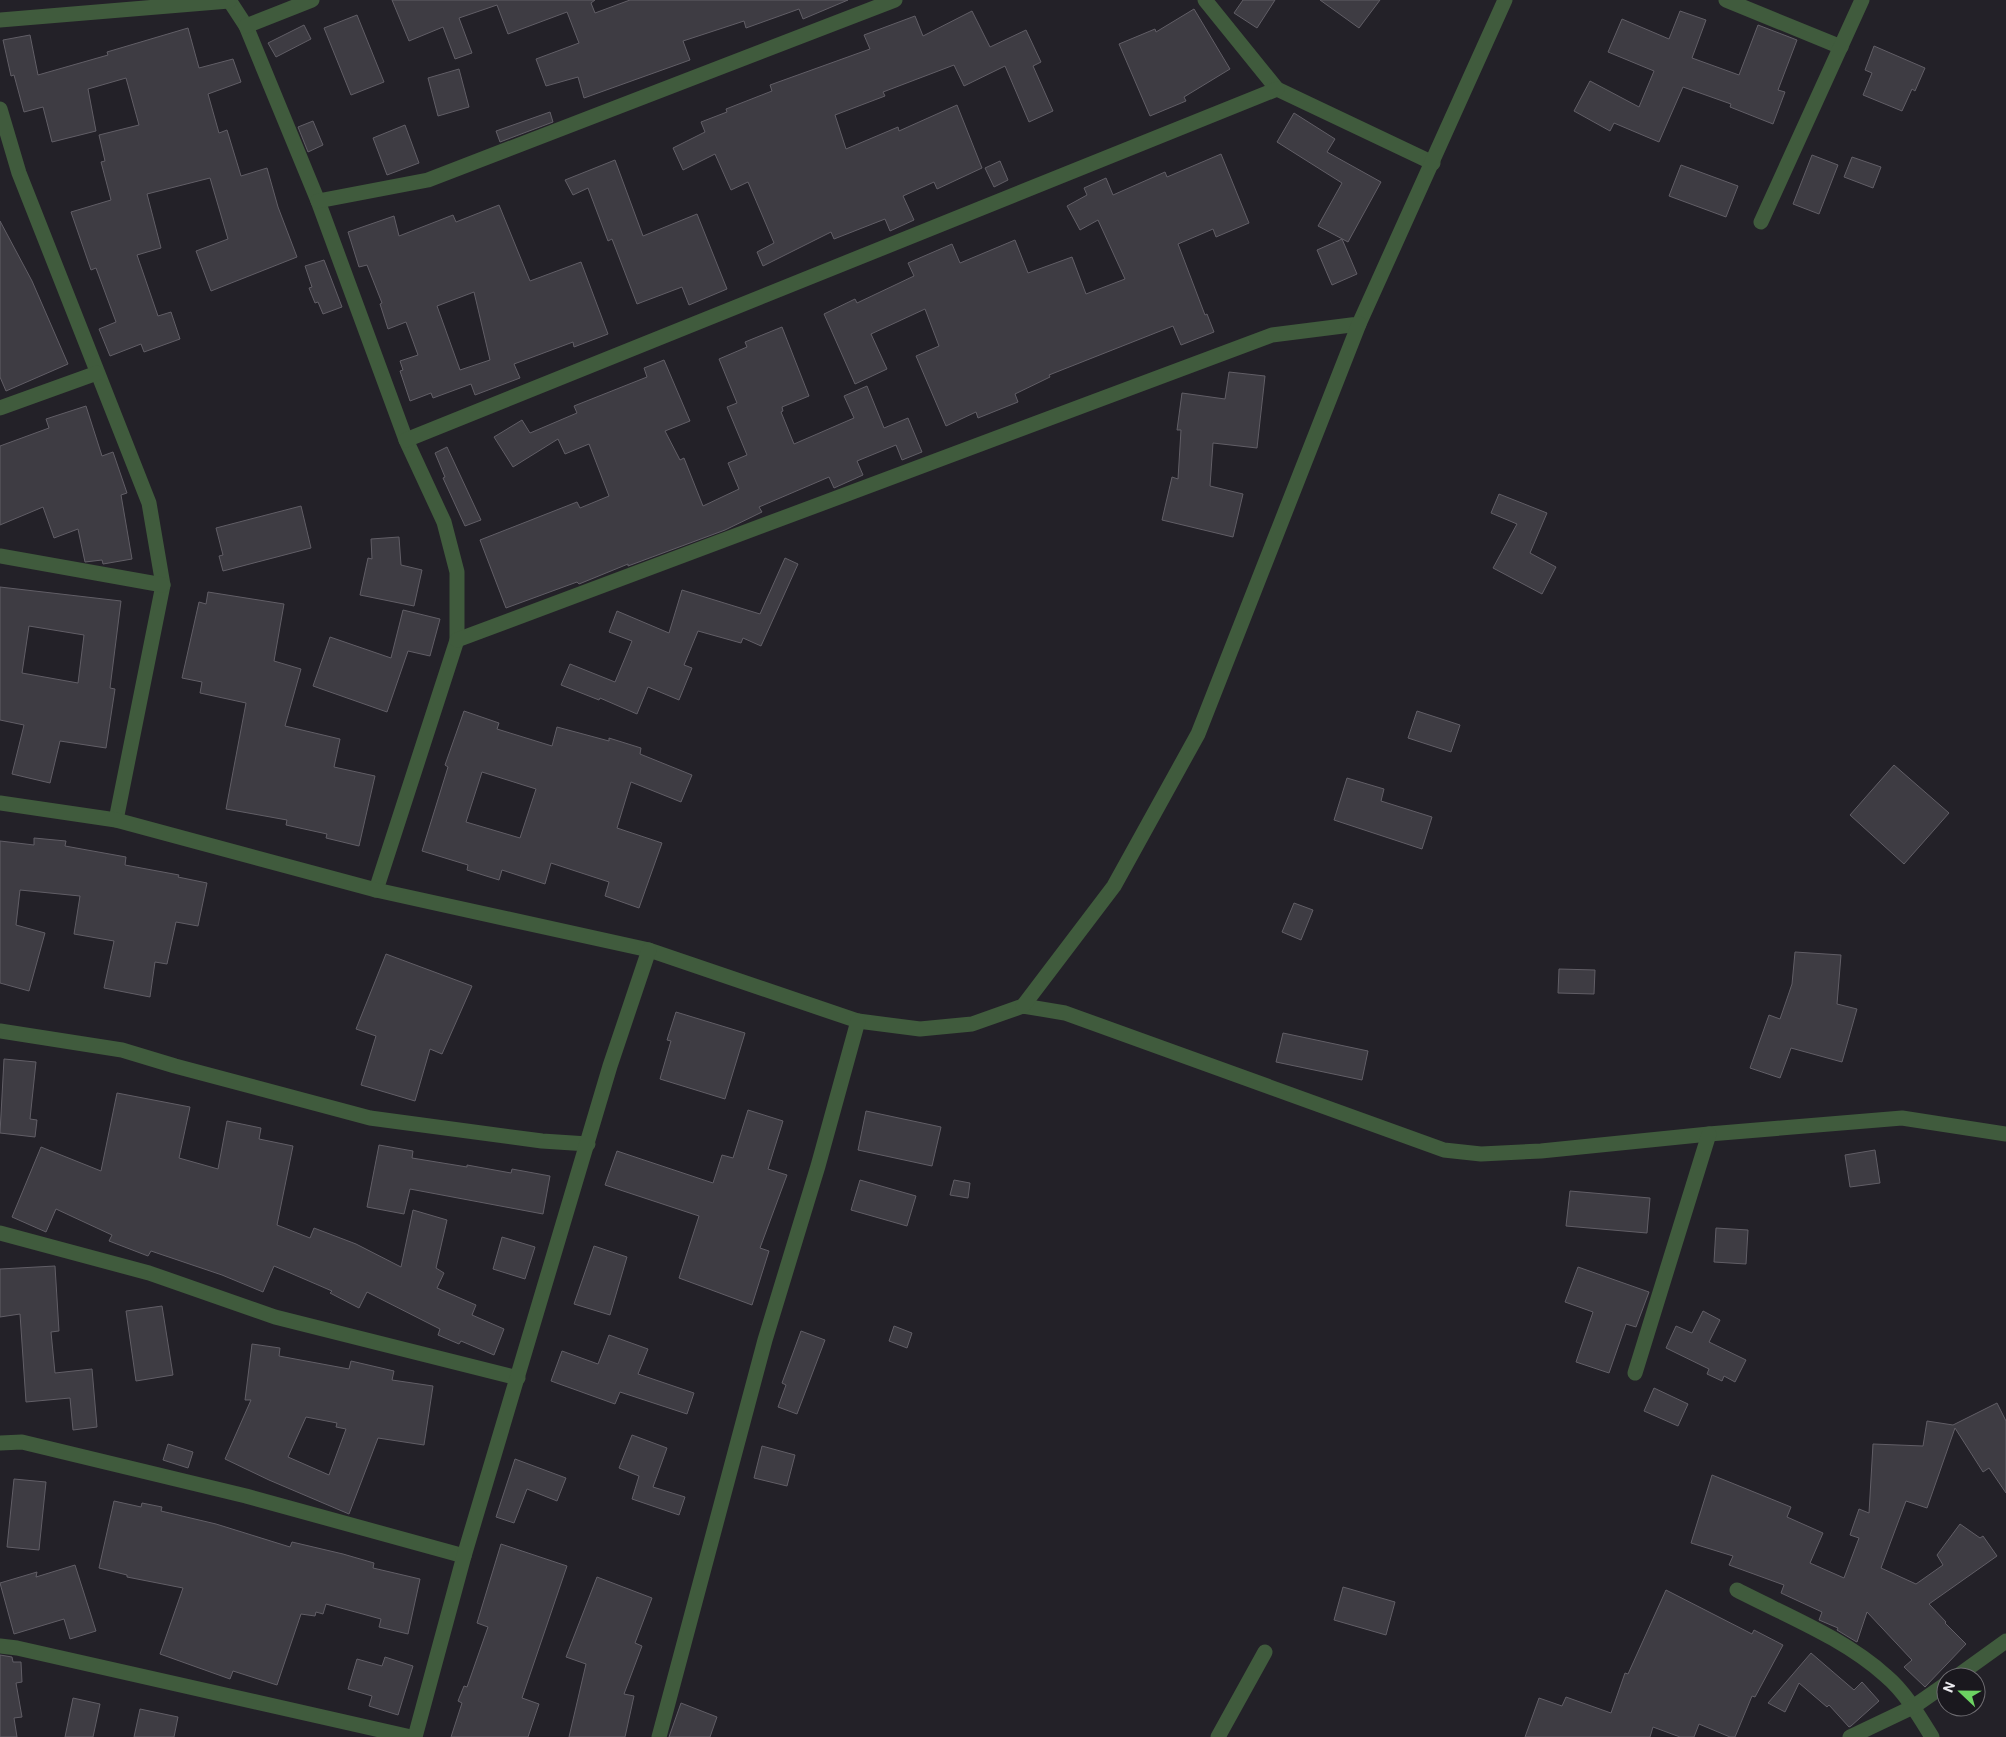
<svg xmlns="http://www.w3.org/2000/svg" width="2006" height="1737" viewBox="0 0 2006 1737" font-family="Roboto,sans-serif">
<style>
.building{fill:#3e3c43;stroke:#615e66;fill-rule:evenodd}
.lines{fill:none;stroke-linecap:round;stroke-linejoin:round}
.minor{stroke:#405b3d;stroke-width:15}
</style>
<rect width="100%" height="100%" fill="#232128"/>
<!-- building -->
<g class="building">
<path d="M392,0H595L591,3L595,13L630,0H848L803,19L799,9L746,28L744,21L683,41L690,60L584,98L578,77L546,86L536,59L579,43L567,12L508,34L497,5L459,18L472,53L455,59L443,27L409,41Z"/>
<path d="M1243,0H1275L1257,28L1234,13Z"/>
<path d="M1320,0H1380L1359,28Z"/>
<path d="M1194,9L1230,69L1184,97L1186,101L1150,116L1119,44L1155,29L1156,32Z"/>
<path d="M972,11L990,47L1026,30L1041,62L1033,66L1053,111L1029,122L1005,66L964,86L954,65L883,92L885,96L835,115L846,149L898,127L899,131L957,105L982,168L937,189L934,182L903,196L914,220L890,231L885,219L834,239L831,232L763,266L757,252L774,243L748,182L731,190L715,154L683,170L673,148L705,132L701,122L727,112L726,109L772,91L770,85L870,49L864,35L915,16L923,36Z"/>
<path d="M1680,11L1706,20L1692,58L1739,75L1758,25L1797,40L1778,90L1785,92L1773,124L1730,107L1731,104L1683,87L1659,142L1614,123L1610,131L1574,111L1590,81L1639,107L1654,71L1608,52L1622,19L1669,39Z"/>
<path d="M357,15L384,82L351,95L324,28Z"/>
<path d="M304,25L311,39L276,57L268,43Z"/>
<path d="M188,28L199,68L233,59L241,82L208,94L219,133L227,130L241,176L267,168L278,207L297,257L211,291L196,251L228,239L210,178L147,194L161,248L137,255L158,316L171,312L180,339L144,352L141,344L110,356L99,329L116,322L96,268L91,270L71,212L111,200L101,162L105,161L99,135L139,125L126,78L88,89L96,131L52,142L43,107L24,112L14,75L11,76L3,40L30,35L38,75L108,55L107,52Z"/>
<path d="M1874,46L1925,68L1915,91L1912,89L1902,111L1863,95L1872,73L1865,70Z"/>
<path d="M459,69L469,107L438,116L428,78Z"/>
<path d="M550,112L553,122L500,142L496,131Z"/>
<path d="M1294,113L1335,139L1327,152L1381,182L1348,242L1318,226L1342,183L1277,142Z"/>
<path d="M313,121L323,145L308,152L298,127Z"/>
<path d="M405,125L419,163L387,175L373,138Z"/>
<path d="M1221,154L1249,223L1216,237L1213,229L1178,244L1205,315L1207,314L1214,332L1181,345L1173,326L1049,375L1050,377L1015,394L1018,402L978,418L976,412L946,426L916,356L939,346L925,309L871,334L887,369L855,384L824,314L855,299L857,303L914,276L908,263L952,244L960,263L1015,240L1028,273L1072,257L1086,294L1125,279L1098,220L1080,230L1067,206L1087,195L1084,188L1106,178L1113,195L1165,172L1167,177Z"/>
<path d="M1812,155L1838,165L1819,214L1793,204Z"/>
<path d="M1852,157L1881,167L1873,188L1844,177Z"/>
<path d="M615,160L643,236L697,214L727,289L689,305L682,287L637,304L612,239L608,241L588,188L573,195L565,180Z"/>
<path d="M1000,161L1008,180L994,187L985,168Z"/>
<path d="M1681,165L1738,186L1726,217L1669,196Z"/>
<path d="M499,205L530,281L581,262L608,334L574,347L573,342L514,364L520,378L475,395L471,384L433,398L431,393L410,401L400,371L403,370L400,361L418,355L406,322L388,329L380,304L382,303L367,265L359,267L348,232L394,216L399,236L453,215L456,222ZM474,292L490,360L460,370L437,306Z"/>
<path d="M0,221L32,281L68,364L6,391L0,377Z"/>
<path d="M1342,239L1357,274L1332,285L1317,250Z"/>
<path d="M324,260L342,307L323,314L318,302L315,303L309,288L312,287L305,266Z"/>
<path d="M782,327L809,396L782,407L783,411L781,412L794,444L854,418L844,396L867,386L884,428L908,418L922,452L902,460L896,445L857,461L863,475L834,488L829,477L759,507L762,512L725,530L628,566V564L579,584L577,582L506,608L480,540L577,502L580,508L609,496L589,444L565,454L558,439L513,467L494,437L522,420L530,433L577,413L574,406L647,377L644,368L664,360L690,421L665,431L680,460L684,458L703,506L739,489L728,463L747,455L727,407L737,403L719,359L747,347L745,342Z"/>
<path d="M1229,372L1265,376L1257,448L1213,443L1210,486L1243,494L1233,537L1162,520L1172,477L1178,479L1181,430H1177L1182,393L1225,399Z"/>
<path d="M86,406L102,456L113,452L127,493L121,495L132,559L103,564L102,560L85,562L78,529L54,538L43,507L0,525V446L49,428L46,419Z"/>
<path d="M447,447L481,520L465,526L443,478L445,477L435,453Z"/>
<path d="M1499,494L1547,513L1530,553L1556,567L1542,594L1493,568L1517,524L1491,513Z"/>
<path d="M301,506L311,548L223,571L219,556L223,555L216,528Z"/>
<path d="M399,537L401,565L422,570L414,606L360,595L368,558L372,559L371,539Z"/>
<path d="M785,558L798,564L761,646L743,638L741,643L698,631L684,665L692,668L679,700L648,687L637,714L600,698L599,700L561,685L570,664L615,682L632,641L609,632L617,611L669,633L682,590L760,614Z"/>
<path d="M0,587L121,601L110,688L115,689L106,748L60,741L50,783L12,774L24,725L0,720ZM29,626L84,635L78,683L22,673Z"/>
<path d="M208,592L284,604L274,661L301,669L285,726L340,739L334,767L375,776L359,846L326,838L327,834L286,825L287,820L226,809L246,703L200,693L202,682L182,678L199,602L206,604Z"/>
<path d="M403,610L440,619L430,656L408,651L387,712L313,686L330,637L391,658Z"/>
<path d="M464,711L499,723L497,729L552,746L557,727L609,741V738L641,748L640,754L692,775L681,802L631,782L617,828L662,843L639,908L605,896L609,882L551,863L545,884L502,870L499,880L467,870L468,865L422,851L448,767L445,765ZM482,772L536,789L520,838L466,822Z"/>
<path d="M1417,711L1460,725L1451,752L1408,738Z"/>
<path d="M1894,765L1949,813L1904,864L1850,815Z"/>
<path d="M1347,778L1384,789L1381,801L1432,817L1422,849L1334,820Z"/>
<path d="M34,838L66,841L65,846L126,857L125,865L179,875L178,877L207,883L198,926L176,922L167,964L155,962L150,997L104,988L114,941L74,934L80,896L20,890L16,925L45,933L29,991L0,983V841L34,845Z"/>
<path d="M1294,903L1313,910L1301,940L1282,932Z"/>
<path d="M1795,952L1841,955L1837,1004L1857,1009L1842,1062L1791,1048L1780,1078L1750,1068L1769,1015L1780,1019L1792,984Z"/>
<path d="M386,954L472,986L442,1054L430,1049L415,1101L361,1085L376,1036L356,1029Z"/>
<path d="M1559,969L1595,970L1594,994L1558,993Z"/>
<path d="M676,1012L745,1033L725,1099L660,1079L671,1041L667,1040Z"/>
<path d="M1283,1033L1368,1051L1362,1080L1276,1062Z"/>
<path d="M4,1059L36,1062L30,1119L37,1120L35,1137L0,1133Z"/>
<path d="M117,1093L190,1107L179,1158L218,1169L227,1121L261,1128L259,1139L293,1146L277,1225L310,1238L314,1228L356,1244L401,1267L413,1210L447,1220L436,1268L444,1273L437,1288L476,1305L472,1315L504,1329L494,1355L461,1341L459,1344L438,1335L440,1329L367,1292L359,1308L330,1293L332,1291L274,1266L263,1292L222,1275L151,1251L148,1256L109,1241L112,1235L56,1209L46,1232L12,1217L41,1147L101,1171Z"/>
<path d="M748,1110L783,1121L768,1169L787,1175L760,1248L769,1251L752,1305L679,1278L699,1216L605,1185L617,1151L713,1183L722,1155L733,1158Z"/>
<path d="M866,1111L941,1127L932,1166L858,1150Z"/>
<path d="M379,1145L413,1151L412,1158L467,1167V1165L511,1173L512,1169L550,1176L543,1214L410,1189L404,1214L367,1207Z"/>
<path d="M1875,1150L1880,1183L1850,1187L1845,1155Z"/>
<path d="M860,1180L916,1196L907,1226L851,1210Z"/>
<path d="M954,1180L970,1183L968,1198L950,1195Z"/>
<path d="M1570,1191L1650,1198L1647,1233L1566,1226Z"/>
<path d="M1716,1228L1748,1230L1746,1264L1714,1262Z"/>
<path d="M502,1237L535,1247L525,1279L493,1269Z"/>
<path d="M594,1246L627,1257L610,1315L574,1304Z"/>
<path d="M55,1266L59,1331L51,1332L55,1373L92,1369L97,1427L73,1430L70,1398L26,1402L20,1314L0,1317V1269Z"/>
<path d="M1578,1267L1649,1292L1636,1327L1626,1324L1609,1373L1576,1362L1593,1312L1565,1302Z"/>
<path d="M162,1306L173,1375L136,1381L126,1311Z"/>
<path d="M1703,1311L1720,1320L1709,1342L1746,1360L1735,1382L1724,1376L1722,1381L1707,1374L1709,1369L1666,1348L1676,1326L1692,1333Z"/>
<path d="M894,1326L912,1333L907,1348L889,1341Z"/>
<path d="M801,1331L825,1340L797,1414L778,1407L786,1385L782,1383Z"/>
<path d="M609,1335L648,1349L638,1374L694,1393L687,1414L620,1392L615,1404L551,1381L562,1351L598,1364Z"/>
<path d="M252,1344L280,1348L279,1356L349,1369L351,1361L394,1371L392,1380L433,1386L424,1445L378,1438L349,1514L269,1480L225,1459L251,1400H245ZM306,1417L337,1423L336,1427L346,1429L329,1475L288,1457Z"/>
<path d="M1654,1388L1688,1404L1678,1426L1644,1411Z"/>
<path d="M1997,1403L2006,1421V1493L1989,1468L1983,1472L1955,1428L1927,1508L1906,1501L1881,1568L1916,1584L1943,1565L1937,1555L1960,1524L1980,1538L1983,1536L1997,1556L1929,1604L1946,1622L1945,1623L1966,1644L1925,1687L1904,1667L1912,1660L1867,1612L1857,1642L1855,1641L1837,1630L1838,1628L1819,1620L1822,1612L1781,1593L1784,1585L1729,1565L1733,1556L1691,1543L1712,1475L1791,1507L1787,1517L1823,1533L1810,1563L1844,1578L1859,1538L1850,1535L1859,1509L1869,1513L1873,1444L1923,1446L1927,1421L1953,1425Z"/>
<path d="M632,1435L667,1448L653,1487L685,1497L679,1515L632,1499L639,1476L619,1468Z"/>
<path d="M168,1444L193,1452L188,1468L163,1460Z"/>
<path d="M762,1446L795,1455L787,1486L754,1478Z"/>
<path d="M515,1459L566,1478L557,1501L527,1489L514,1523L496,1517Z"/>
<path d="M14,1479L46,1482L39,1550L7,1547Z"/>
<path d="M114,1501L141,1507L142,1503L162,1507L161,1511L216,1524L290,1547L292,1542L343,1554L374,1563L373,1568L420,1579L408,1634L379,1627L381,1619L326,1604L323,1614L316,1612L315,1616L301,1614L277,1685L233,1671L230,1679L160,1654L183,1588L127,1577V1575L99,1568Z"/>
<path d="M501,1544L567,1566L522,1698L539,1704L528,1737H451L462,1703L458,1701L464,1686L467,1687L488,1627L477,1623Z"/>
<path d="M75,1565L96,1631L70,1639L64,1619L14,1634L0,1583L37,1572L36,1577Z"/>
<path d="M597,1577L652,1598L635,1643L642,1646L624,1694L634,1696L625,1737H569L586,1664L566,1657Z"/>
<path d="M1343,1587L1395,1602L1386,1635L1334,1620Z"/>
<path d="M1666,1590L1752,1634L1754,1630L1783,1645L1755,1697L1752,1696L1735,1737H1730L1699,1724L1694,1737H1680L1653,1727L1650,1737H1525L1539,1698L1562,1706L1566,1697L1611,1713L1625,1673L1628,1674Z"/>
<path d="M1811,1653L1854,1690L1862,1682L1879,1701L1851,1726L1849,1727L1829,1705L1827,1707L1799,1683L1785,1712L1768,1703Z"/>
<path d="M0,1655L12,1657L13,1662H21L22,1682L16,1683L22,1717L14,1718L17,1737H0Z"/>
<path d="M385,1657L413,1666L398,1715L369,1706L372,1696L348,1689L357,1659L382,1666Z"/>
<path d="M73,1698L100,1704L93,1737H65Z"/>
<path d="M681,1703L717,1717L710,1737H669Z"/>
<path d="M140,1709L178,1717L174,1737H134Z"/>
</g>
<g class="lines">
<!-- minor -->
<g class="minor">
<path d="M229,0L246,26L318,201L406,440L444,522L457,572V640L376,890"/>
<path d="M1205,0L1277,89L1433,163"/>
<path d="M1726,0L1841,47"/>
<path d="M0,20L229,1"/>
<path d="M246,26L312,0"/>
<path d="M0,109L19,173L149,503L163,585L116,820"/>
<path d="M318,201L428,180L895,0"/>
<path d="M1761,222L1862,0"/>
<path d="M0,408L97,373"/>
<path d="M406,440L1277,89"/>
<path d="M0,556L163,585"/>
<path d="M457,640L1272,335L1359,324L1505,0"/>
<path d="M0,803L116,820L376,890L649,950L858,1021L920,1029L972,1024L1023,1006L1065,1013L1444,1150L1481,1154L1541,1151L1709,1134L1902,1118L2006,1134"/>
<path d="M1023,1006L1114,886L1198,734L1359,324"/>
<path d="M0,1031L122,1050L175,1066L370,1118L542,1141L588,1144"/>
<path d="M0,1233L149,1273L275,1317L518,1378"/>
<path d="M1635,1373L1709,1134"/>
<path d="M0,1443L22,1442L246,1496L464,1556"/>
<path d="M1737,1590C1787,1616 1844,1638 1886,1676C1905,1692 1919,1716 1932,1737"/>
<path d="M0,1646L17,1648L411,1737"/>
<path d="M1956,1677L2006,1641"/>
<path d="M415,1737L464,1556L610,1066L649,950"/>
<path d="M659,1737L765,1340L818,1166L858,1021"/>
<path d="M1218,1737L1265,1652"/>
<path d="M1850,1737L1913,1707L1946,1684"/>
</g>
</g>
<!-- north arrow -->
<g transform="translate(1961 1692) rotate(292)"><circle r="24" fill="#1a181e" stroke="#6e6c71"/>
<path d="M0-4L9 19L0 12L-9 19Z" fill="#6cd362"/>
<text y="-8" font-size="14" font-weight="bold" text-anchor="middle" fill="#ebeaee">N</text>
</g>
</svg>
